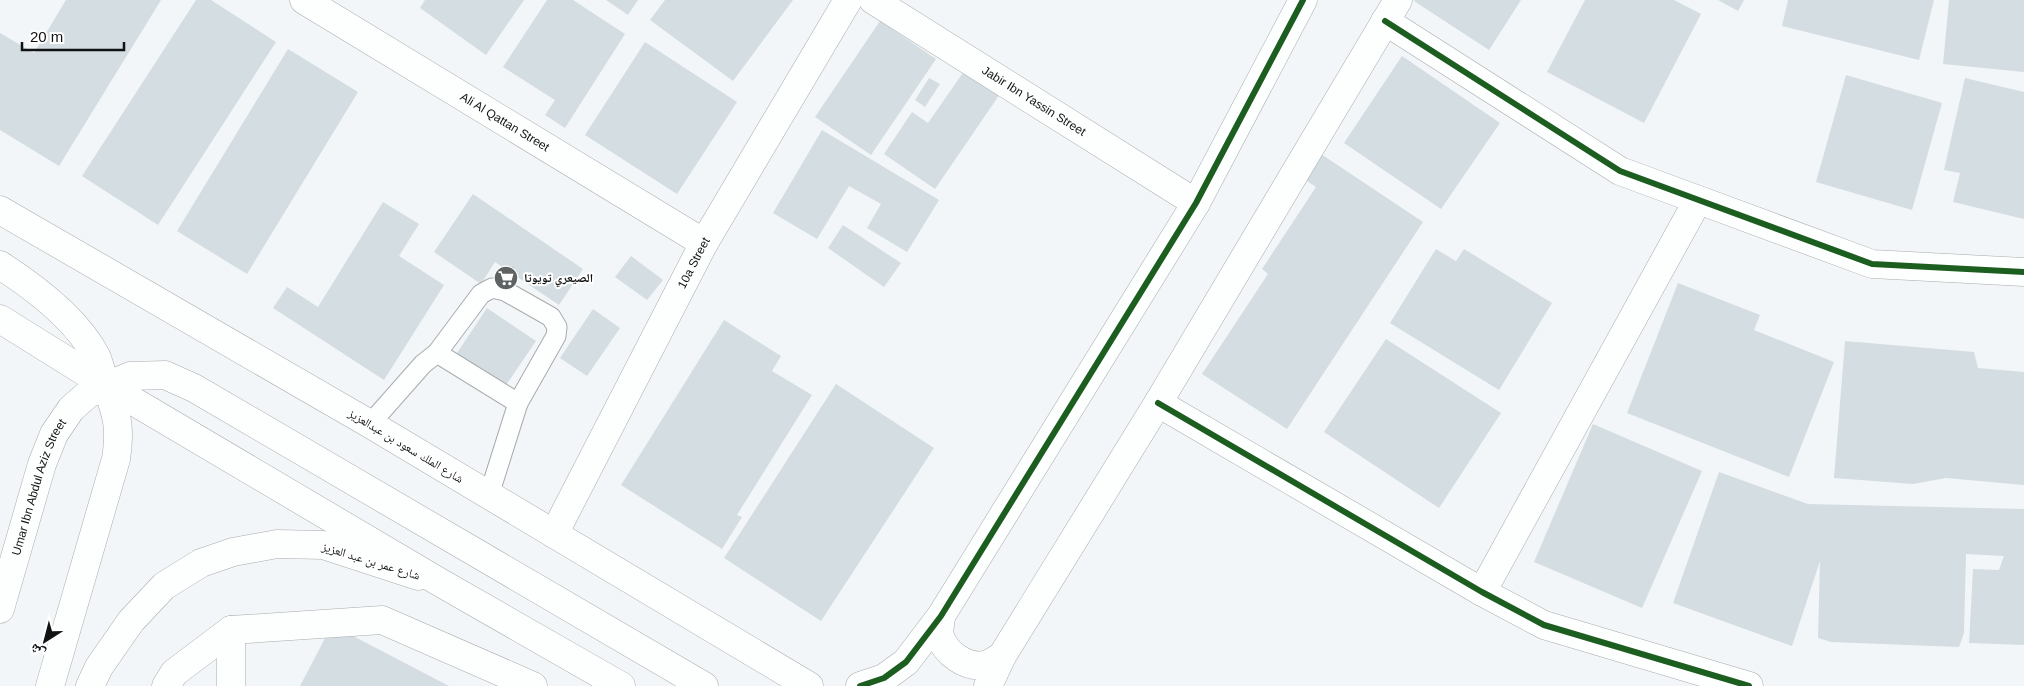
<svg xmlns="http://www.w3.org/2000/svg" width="2024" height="686" viewBox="0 0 2024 686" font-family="Helvetica,'Noto Naskh Arabic',sans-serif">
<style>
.building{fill:#d4dde1}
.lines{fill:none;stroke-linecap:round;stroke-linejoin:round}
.lane-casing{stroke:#a9abad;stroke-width:21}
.street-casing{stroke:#a9abad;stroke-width:29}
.secondary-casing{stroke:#a9abad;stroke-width:29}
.primary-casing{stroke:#a9abad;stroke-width:29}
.lane{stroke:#fdfefe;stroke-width:19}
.street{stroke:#fdfefe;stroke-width:28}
.secondary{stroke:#fdfefe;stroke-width:28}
.primary{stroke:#fdfefe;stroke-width:28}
.cycleway-casing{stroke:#fff;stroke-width:9}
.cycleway{stroke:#1b5e20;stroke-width:6}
.labels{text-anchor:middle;stroke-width:4;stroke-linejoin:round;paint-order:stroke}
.street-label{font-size:12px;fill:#101213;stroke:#fff}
.poi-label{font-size:12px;font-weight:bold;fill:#101213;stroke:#fff;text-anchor:start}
</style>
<rect width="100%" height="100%" fill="#f3f6f8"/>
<!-- building -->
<g class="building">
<path d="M66,0H161L59,166L0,130V33L34,53Z"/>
<path d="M196,0H211L276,42L158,225L82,176Z"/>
<path d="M425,0H524L486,55L420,8Z"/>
<path d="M547,0H573L625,34L565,128L545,115L555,100L503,67Z"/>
<path d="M606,0H638L628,15Z"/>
<path d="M665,0H793L733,81L650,20Z"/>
<path d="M1415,0H1521L1489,50L1414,1Z"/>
<path d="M1585,0H1674L1701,14L1644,123L1547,72Z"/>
<path d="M1718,0H1744L1738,11Z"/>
<path d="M1788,0H1934L1919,60L1782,26Z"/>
<path d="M1949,0H2024V72L1943,64Z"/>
<path d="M880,21L936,59L871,155L815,117Z"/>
<path d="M645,42L737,102L677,194L585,135Z"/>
<path d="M288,49L358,92L247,274L177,231Z"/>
<path d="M1402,56L1500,123L1441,209L1344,143Z"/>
<path d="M967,67L1002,91L935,189L884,154L912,112L928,123Z"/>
<path d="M1846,75L1942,103L1912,210L1816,182Z"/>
<path d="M929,78L940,84L925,107L915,100Z"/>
<path d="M1965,78L2024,92V219L1953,202L1960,173L1944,170Z"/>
<path d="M822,130L939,200L907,252L867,228L881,204L849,186L817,239L773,213Z"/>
<path d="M1321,154L1423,222L1287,429L1202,374L1268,274L1262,269L1316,187L1304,179Z"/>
<path d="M473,194L583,269L559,305L495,262L481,284L434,252Z"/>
<path d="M383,202L419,224L399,256L444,285L384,380L273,308L287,287L318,307Z"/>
<path d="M843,225L901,263L884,287L828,248Z"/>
<path d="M1436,249L1456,261L1464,249L1552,303L1499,390L1390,323Z"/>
<path d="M631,256L663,280L647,300L615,277Z"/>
<path d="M1678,283L1760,315L1754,330L1834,362L1789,477L1627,413Z"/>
<path d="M487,308L536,341L504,388L455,356Z"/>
<path d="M593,309L620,328L587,376L560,358Z"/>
<path d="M724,320L781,356L772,371L812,395L737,515L742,517L722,549L621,485Z"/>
<path d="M1386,339L1501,413L1439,508L1324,432Z"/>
<path d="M1845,341L1974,352L1978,368L2024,372V485L1946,478L1913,484L1834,478Z"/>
<path d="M836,384L934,448L821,621L724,558Z"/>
<path d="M1593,424L1702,471L1642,608L1534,562Z"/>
<path d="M1719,472L1808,504L2024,509V645L1969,643L1973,569L1999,570L2004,556L1966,554L1964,633L1959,647L1831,642L1818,638L1820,561L1792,646L1673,603Z"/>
<path d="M332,625L449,686H300Z"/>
</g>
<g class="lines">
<!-- lane casing -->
<g class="lane-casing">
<g id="lane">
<path d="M437,353L481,294L492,288L505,291L551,317L557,327L556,336L518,403"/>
<path d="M370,424L423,364L437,353L518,403L489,495"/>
</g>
</g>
<!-- street casing -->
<g class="street-casing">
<g id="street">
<path id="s1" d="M304,0L704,243"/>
<path id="s2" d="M873,0L1196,203"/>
<path d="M1385,21L1620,171L1872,264L2024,272"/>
<path d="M1158,403L1482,592L1544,625L1749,686"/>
<path id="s3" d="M554,534L704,243L848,0"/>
<path d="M1482,592L1698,200"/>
<path d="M941,616C941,622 938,631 940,636C945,653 966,668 984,665C990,664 997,659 1002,656"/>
<path d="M166,686L174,673L231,630L382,620L533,686"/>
<path d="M231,686V630"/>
<path d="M860,686L884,678L906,662L941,616L1196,203L1303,0"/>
<path d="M988,686L1002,656L1158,403L1398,0"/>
</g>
</g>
<!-- secondary casing -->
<g class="secondary-casing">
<g id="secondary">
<path d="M0,265C34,287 77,319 96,356C100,365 102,376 106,385C117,414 121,428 116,459L50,686"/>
<path id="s4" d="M0,609L42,464L54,434L71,409L88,394L130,376L165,375L194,388L704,686"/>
<path d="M90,686L99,667L131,621L164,586L201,563L233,552L277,544L323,545L418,576"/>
</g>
</g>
<!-- primary casing -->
<g class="primary-casing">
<g id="primary">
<path d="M0,210L370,424L809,686"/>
<path d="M0,319L106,385L441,583L621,686"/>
</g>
</g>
<!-- lane -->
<use href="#lane" class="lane"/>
<!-- street -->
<use href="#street" class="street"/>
<!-- secondary -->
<use href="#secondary" class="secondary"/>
<!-- primary -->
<use href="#primary" class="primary"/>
<!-- cycleway casing -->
<g class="cycleway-casing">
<g id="cycleway">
<path d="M1385,21L1620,171L1872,264L2024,272"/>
<path d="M1158,403L1482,592L1544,625L1749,686"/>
<path d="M860,686L884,678L906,662L941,616L1196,203L1303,0"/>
</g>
</g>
<!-- cycleway -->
<use href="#cycleway" class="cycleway"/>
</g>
<!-- icons -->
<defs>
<g id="supermarket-disc" transform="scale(1.25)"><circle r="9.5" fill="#5f6263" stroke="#fff"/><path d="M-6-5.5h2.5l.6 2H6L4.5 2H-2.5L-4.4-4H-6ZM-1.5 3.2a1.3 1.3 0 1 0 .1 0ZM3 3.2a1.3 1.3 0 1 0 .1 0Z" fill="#fff"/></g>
</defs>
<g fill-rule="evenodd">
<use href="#supermarket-disc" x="506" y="278"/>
</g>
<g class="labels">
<!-- street labels -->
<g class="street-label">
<text dy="4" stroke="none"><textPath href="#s2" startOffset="190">Jabir Ibn Yassin Street</textPath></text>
<text dy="4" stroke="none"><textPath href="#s1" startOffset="235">Ali Al Qattan Street</textPath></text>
<text dy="4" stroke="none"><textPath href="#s3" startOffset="305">10a Street</textPath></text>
<text transform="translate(406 446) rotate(31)" y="4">شارع الملك سعود بن عبدالعزيز</text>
<text dy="4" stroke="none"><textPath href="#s4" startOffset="128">Umar Ibn Abdul Aziz Street</textPath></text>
<text transform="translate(371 561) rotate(17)" y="4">شارع عمر بن عبد العزيز</text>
</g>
<!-- poi labels -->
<g class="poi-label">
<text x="524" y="282">الصيعري تويوتا</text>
</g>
</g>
<!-- north arrow -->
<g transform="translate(45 641) rotate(216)" stroke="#ffffff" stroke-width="4" paint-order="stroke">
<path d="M0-4L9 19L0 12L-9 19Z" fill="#101213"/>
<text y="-8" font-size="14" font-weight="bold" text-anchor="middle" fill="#101213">ش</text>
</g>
<!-- scale -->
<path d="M22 42v8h102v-8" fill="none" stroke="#101213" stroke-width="2.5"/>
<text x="30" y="42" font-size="15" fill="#101213" stroke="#ffffff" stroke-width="4" paint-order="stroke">20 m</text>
</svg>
